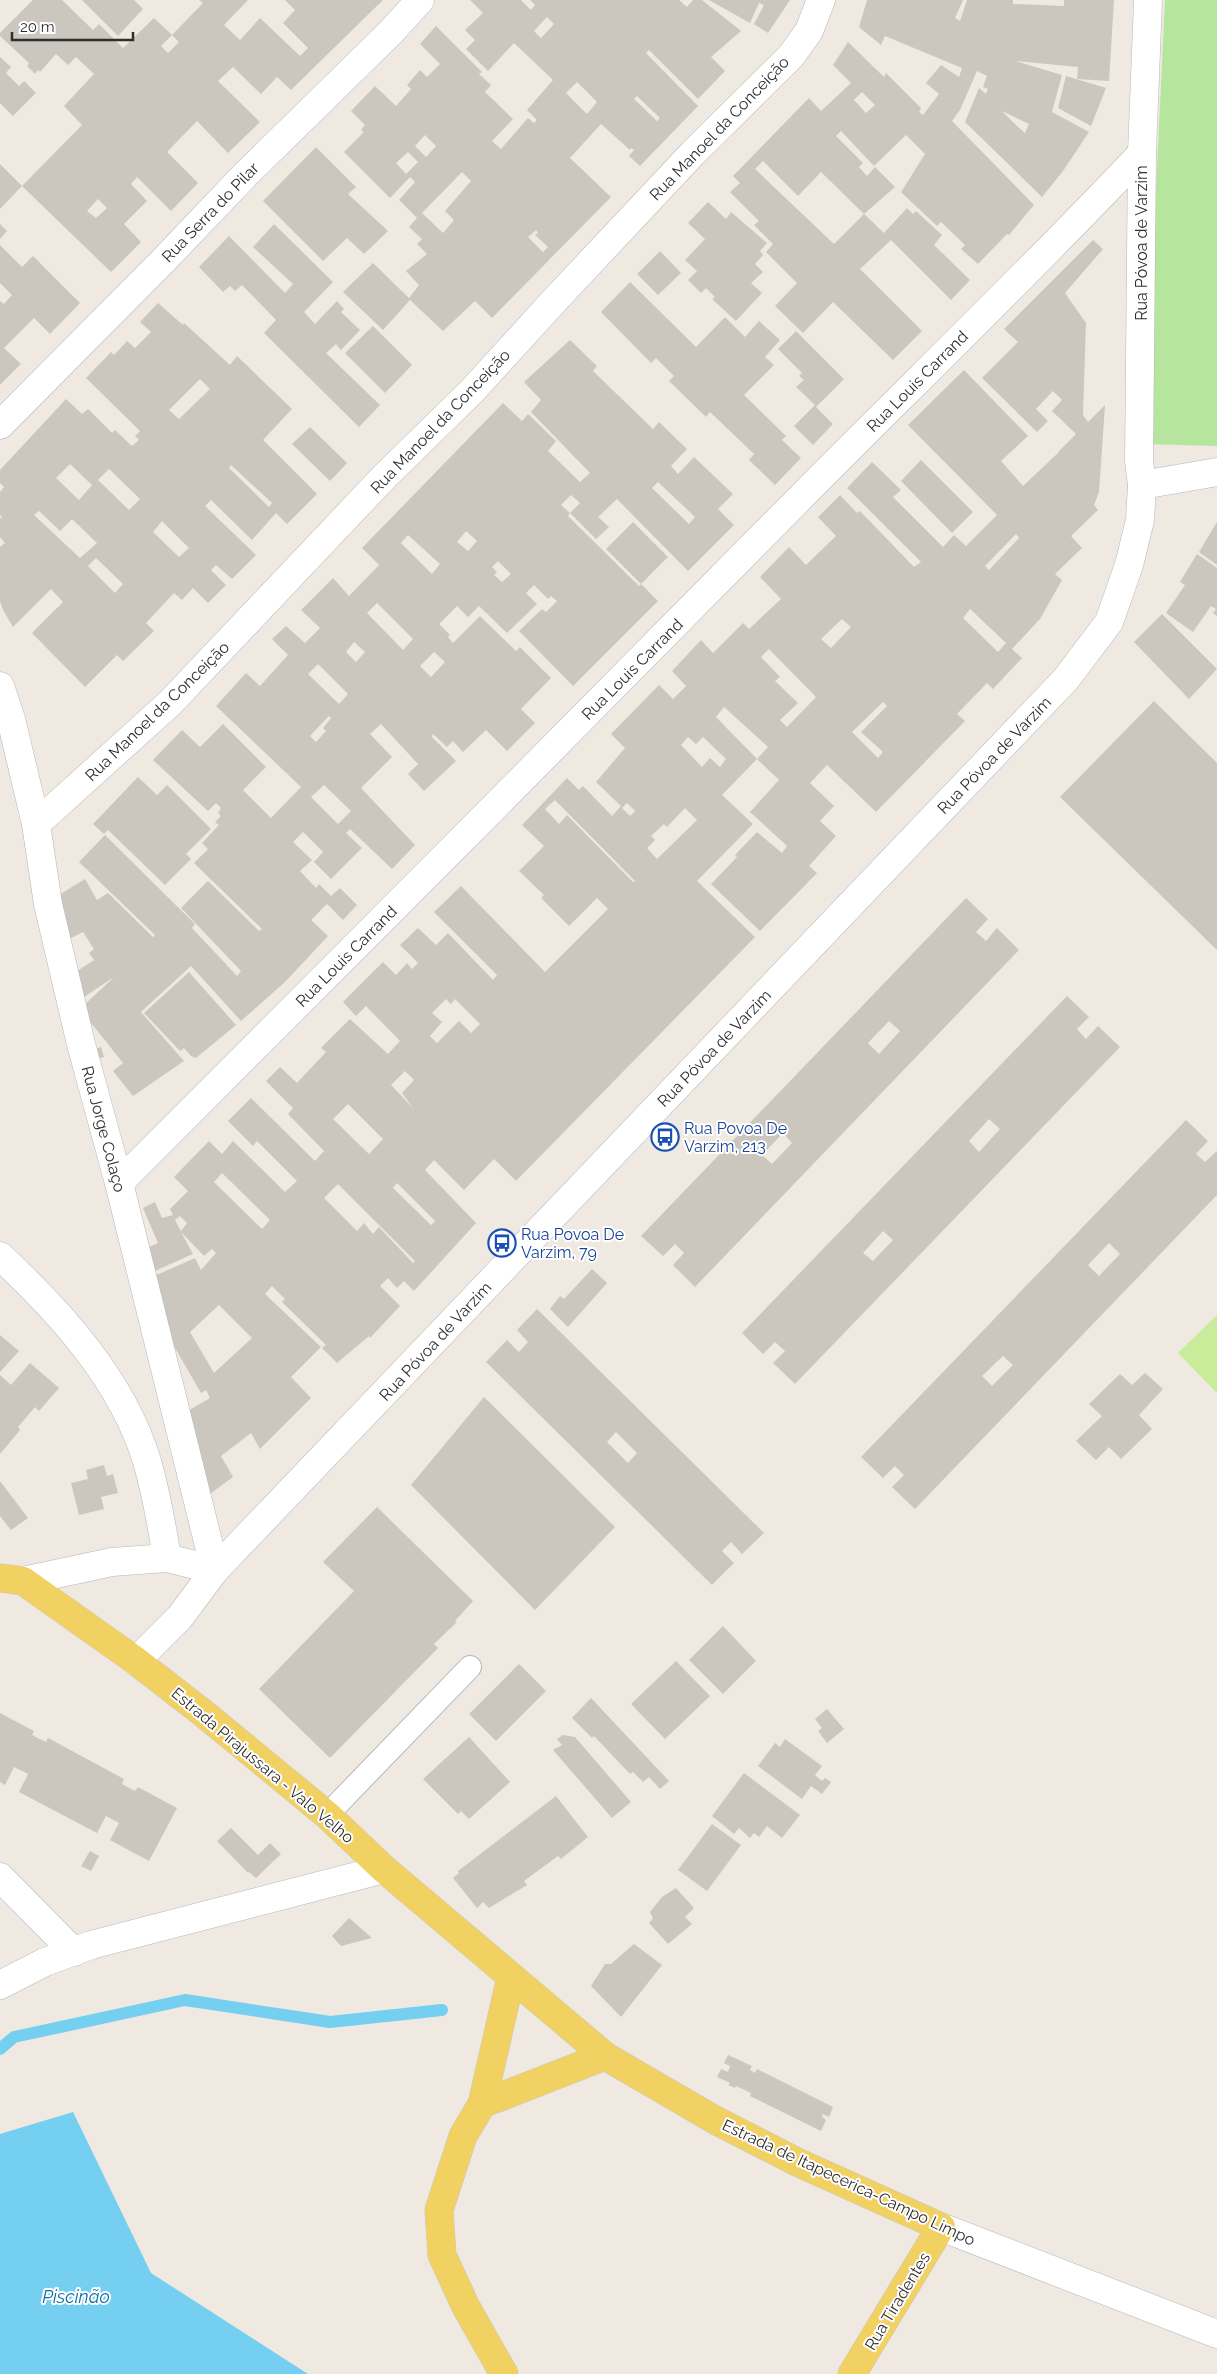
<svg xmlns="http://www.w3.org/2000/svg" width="1217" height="2374" viewBox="0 0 1217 2374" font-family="Raleway,sans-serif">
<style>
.green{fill:#b6e59e}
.pitch{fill:#c9ec9a}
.water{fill:#75cff0}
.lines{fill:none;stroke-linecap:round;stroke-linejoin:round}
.stream{stroke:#75cff0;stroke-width:12}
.building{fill:#cbc7bf;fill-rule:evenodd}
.service-casing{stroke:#b4b7c1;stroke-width:24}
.minor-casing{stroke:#b4b7c1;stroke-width:29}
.secondary-casing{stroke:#b4b7c1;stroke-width:29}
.primary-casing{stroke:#c9c9c9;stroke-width:29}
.service{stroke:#fff;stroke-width:22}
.minor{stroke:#fff;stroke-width:28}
.secondary{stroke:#fff;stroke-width:28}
.primary{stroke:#f2d163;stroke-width:28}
.labels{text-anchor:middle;stroke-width:4;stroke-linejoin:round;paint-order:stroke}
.street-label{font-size:16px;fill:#2e2e2e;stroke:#fff}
.transit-label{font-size:16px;fill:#164399;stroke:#fff;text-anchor:start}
.water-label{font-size:18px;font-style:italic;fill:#0d6fa3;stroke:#fff}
</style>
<rect width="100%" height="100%" fill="#efe9e1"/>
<!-- green -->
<path class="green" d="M1165,0H1217V446L1144,444Z"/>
<!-- pitch -->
<path class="pitch" d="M1217,1315V1393L1178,1353Z"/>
<!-- water -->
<path class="water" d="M73,2112L151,2273L308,2374H0V2134Z"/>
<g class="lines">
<!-- stream -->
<path class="stream" d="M0,2049L14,2037L185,2000L330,2022L442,2010"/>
</g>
<!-- building -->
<g class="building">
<path d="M33,0H62L93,30L99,24L123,48L154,18L172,35L161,46L168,53L179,42L172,35L203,3L199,0H248L224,25L240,40L260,18L300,56L308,48L283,23L295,10L285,0H383L291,90L277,77L261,94L233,67L218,81L260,122L228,153L197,121L167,152L198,183L171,211L137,177L131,184L147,201L124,224L141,242L111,272L22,186L82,125L64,106L94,74L76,57L68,65L56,54L40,72L38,70L35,74L27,66L29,63L0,36V33ZM98,199L107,208L96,218L87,211Z"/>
<path d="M82,0H134L143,9L118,36Z"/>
<path d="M470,0H521L531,10L535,5L530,0H679L687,7L693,0H702L741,31L711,57L725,71L698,99L649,50L646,53L698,106L640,166L629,156L634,150L631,148L630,150L601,124L570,158L611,197L492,318L475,301L443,331L410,300L383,330L343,292L373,263L409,298L419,285L406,271L427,254L417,244L422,239L409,227L417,218L399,200L415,182L410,177L390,198L344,152L364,132L361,130L365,125L351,111L375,86L396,106L411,89L407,85L420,70L427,77L440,64L420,44L436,26L482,72L479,74L491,85L485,92L513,119L492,141L501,149L528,118L534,123L537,120L527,110L553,80L514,43L488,71L466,49L475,40L465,30L483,13ZM547,17L554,24L541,38L534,31ZM577,82L597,102L587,114L566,93ZM637,96L660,118L657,121L634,99ZM425,135L436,146L426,157L415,146ZM408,152L418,162L406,174L396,163ZM462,172L471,181L445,211L454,220L443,233L422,213ZM536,230L538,233L535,235L548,247L543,252L528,237Z"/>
<path d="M709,0H790L768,33L754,24L764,5L759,3L750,23Z"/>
<path d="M867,0H963L955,18L960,21L967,0H1013V4L1064,6V0H1114L1109,81L1077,79L1078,67L1015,61L1062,75L1052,112L1089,132L1063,171L1042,197L965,122L979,88L986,94L988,89L983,87L987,76L977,71L960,110L952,121L1034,205L1009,235L1007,234L978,264L961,249L965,245L941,222L937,226L901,192L925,154L906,135L874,166L841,131L836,136L863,163L859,167L867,176L875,167L895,187L864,214L884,233L907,208L913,214L916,211L942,235L934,245L970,280L951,300L891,240L860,269L922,331L893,360L833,302L803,333L775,306L797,283L766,252L773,244L754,225L759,221L730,192L740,183L733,176L809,98L821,111L851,83L833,65L848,42L884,77L886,73L921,108L919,112L923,115L939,94L926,83L941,65L959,77L962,68L885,36L881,45L859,27ZM862,92L875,105L866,113L854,100ZM1002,111L1029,124L1025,133L1015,124ZM763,161L798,196L821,172L864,214L834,244L755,169Z"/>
<path d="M0,57L11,67L6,73L19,86L24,81L36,93L13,116L0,103Z"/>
<path d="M1066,76L1106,88L1091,126L1058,108Z"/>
<path d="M316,147L356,187L348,194L388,231L364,254L347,238L323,261L263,201Z"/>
<path d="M0,164L22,186L0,209Z"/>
<path d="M708,202L726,219L731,212L767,243L760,251L763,255L755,264L763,272L751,283L762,293L736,321L712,299L715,297L706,288L701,293L688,280L697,271L685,260L705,239L688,223Z"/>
<path d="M0,224L7,231L0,239Z"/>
<path d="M274,224L333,282L304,312L315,324L337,301L344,309L341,312L360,330L341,350L336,344L326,353L380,405L359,427L264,333L276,320L242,285L235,291L230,286L223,292L199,267L229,236L285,293L293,284L253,247Z"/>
<path d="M1093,240L1103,249L1065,293L1086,323L1083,415L1088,422L1105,405L1099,492L1094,505L1098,510L1071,536L1082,548L1055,574L1062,580L1040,619L1012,649L1022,658L993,689L987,683L957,714L965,721L876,812L827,765L810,783L834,806L820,821L836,836L809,866L817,873L760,931L711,884L737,857L735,855L757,832L782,853L787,846L750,812L779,780L757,759L768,747L724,707L716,717L757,759L722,795L753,824L697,881L755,937L516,1181L494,1159L464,1190L434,1160L425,1170L476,1223L414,1291L404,1281L397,1288L388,1278L380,1286L400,1306L370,1338L369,1336L337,1363L322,1348L326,1345L282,1302L285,1299L272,1286L265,1294L321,1347L291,1377L311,1398L260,1449L251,1433L221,1456L233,1477L210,1494L206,1493L184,1413L210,1398L206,1390L201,1393L175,1348L168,1354L163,1335L170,1329L158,1305L164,1303L152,1277L195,1258L201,1270L216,1253L212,1249L204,1256L181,1232L193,1254L148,1274L142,1250L158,1243L143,1208L155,1202L162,1218L173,1215L170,1209L188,1191L174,1177L209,1141L222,1154L233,1141L285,1192L297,1181L257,1141L253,1146L228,1121L251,1098L315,1161L324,1151L288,1114L293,1108L266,1081L280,1067L297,1083L326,1052L321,1048L350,1019L388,1054L400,1041L366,1006L356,1016L343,1002L383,962L396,975L407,963L412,969L418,963L400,945L418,928L436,945L448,933L493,980L497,975L434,912L461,886L545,972L608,909L597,898L569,926L541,898L544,895L519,871L544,846L522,825L567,778L579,790L583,786L612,816L621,806L596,782L625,748L611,734L659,685L673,699L686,686L672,671L701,640L713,653L743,623L749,629L781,599L760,577L789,547L806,565L836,536L818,517L840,495L857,513L860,511L914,567L921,562L847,488L872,462L901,490L893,497L943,547L954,535L966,546L997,515L908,425L964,370L1028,436L1001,461L1023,486L1059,452H1058L1076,434L1052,411L1062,400L1053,391L1036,409L1048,421L1037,432L982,378L1018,342L1004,329ZM1016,534L1019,538L989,570L985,566ZM970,609L1006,643L998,652L963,618ZM842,619L851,627L831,648L821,639ZM769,649L816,697L787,727L780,720L798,703L775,681L780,677L761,657ZM883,702L887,706L861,732L883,752L878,758L852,732ZM688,737L696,744L703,737L726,759L720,767L710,758L702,767L681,745ZM555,800L635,881L633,882L567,815L559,824L545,809ZM627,803L635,811L630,816L622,808ZM685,808L697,820L657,859L647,848L655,840L651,836L664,824L667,827ZM446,999L451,1004L455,999L480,1024L471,1033L459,1021L437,1043L430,1036L442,1022L432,1013ZM405,1071L414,1080L402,1093L413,1108L391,1085ZM348,1104L383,1139L369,1154L333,1119ZM222,1173L270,1220L262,1229L214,1182ZM397,1183L435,1221L431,1225L393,1188ZM338,1184L415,1261L413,1263L379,1227L373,1234L364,1223L357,1231L324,1198ZM180,1216L187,1223L181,1231L175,1220ZM219,1305L252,1338L214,1373L190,1332Z"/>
<path d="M0,245L22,267L33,256L80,303L50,334L34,318L4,348L21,364L0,385V301L4,304L12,295L0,283Z"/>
<path d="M660,251L681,273L658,295L637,274Z"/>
<path d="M630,282L696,347L725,317L745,337L759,321L780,340L765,357L774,365L744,395L786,436L782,440L801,458L775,485L749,460L754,454L710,412L706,417L669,381L674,376L656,358L651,363L601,312Z"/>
<path d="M158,303L183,325L184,323L230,365L237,356L292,409L263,440L317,494L287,524L276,513L252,540L211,500L205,506L256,555L232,579L216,565L211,570L226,585L208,603L193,588L182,600L174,593L146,623L154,631L123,661L117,655L85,687L32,633L63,602L51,589L13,627L3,610L0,601V547L5,543L0,537V519L2,517L0,515V492L4,487L0,483V470L66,399L82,414L88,409L112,433L115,430L132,446L139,440L135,436L140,431L86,378L111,352L114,355L127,341L135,348L151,332L140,322ZM200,379L210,389L179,419L169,410ZM70,464L92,485L79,500L56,478ZM231,465L272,503L269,507L229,468ZM109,469L140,499L129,510L98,480ZM39,511L60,531L72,519L97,543L80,558L34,515ZM162,521L189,548L179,557L153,532ZM96,558L123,584L115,593L88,566Z"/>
<path d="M373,326L412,365L385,393L345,353Z"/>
<path d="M796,331L844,379L816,407L833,424L813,445L794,426L815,405L796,387L804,380L799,376L802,373L778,349Z"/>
<path d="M570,340L597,366L593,371L653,429L659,422L687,449L671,466L678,474L694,457L733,494L718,509L734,525L688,571L617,499L598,517L609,527L596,539L570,513L580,503L571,495L561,505L570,513L568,516L639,586L641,584L606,549L633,522L668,557L641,584L658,601L573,686L519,631L542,609L546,612L557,601L551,596L548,599L534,585L526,593L537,604L507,633L479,606L468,617L457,606L439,624L450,635L448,637L453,643L480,616L516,651L520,647L551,678L521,709L535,723L507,751L486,730L463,752L453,741L447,747L433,734L432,737L456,761L424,791L408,774L418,764L381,724L370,734L392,757L361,788L415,845L392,869L350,829L346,833L362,848L331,879L314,862L323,852L303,832L293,842L312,860L300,871L316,888L319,884L331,896L340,888L357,905L343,920L327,904L311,920L328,936L285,982L241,1021L191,966L141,1012L184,1061L133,1096L113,1071L123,1063L80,1009L114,977L78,1001L71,975L94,960L89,953L94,949L83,932L61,943L49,901L85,879L97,900L108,893L153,937L155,935L79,862L105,835L195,924L192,928L237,976L241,971L181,908L208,881L259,931L262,929L194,863L208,849L202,843L219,825L215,822L221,816L218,813L221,808L216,803L208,811L153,760L182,730L200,747L223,724L266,767L243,790L271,818L301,787L216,706L246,673L260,686L288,655L272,639L286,626L305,643L320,628L301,610L333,578L349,596L379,565L362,548L503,403L522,421L528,414L556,441L548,451L580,482L590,473L531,412L541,400L524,382ZM658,482L695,517L689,524L652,488ZM466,531L477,541L468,551L457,542ZM408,535L440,564L432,574L401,543ZM498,561L511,574L502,582L494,575L497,572L492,567ZM377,603L413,639L403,650L367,613ZM354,642L365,652L356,662L346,652ZM434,652L445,662L431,677L420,666ZM318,664L348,694L339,704L308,674ZM329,716L331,718L323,728L326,731L316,742L310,736ZM324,785L351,811L338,824L311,797Z"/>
<path d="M310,427L347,463L330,481L292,444Z"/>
<path d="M921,460L973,512L952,533L901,481Z"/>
<path d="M1217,522V565L1199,552Z"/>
<path d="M1197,554L1217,568V616L1213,613L1216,609L1211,606L1193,632L1166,613L1185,585L1180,582Z"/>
<path d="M1162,614L1217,669L1189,699L1134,642Z"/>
<path d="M1154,701L1217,763V950L1060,797Z"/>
<path d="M138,777L157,795L167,785L211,829L186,854L191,859L165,885L108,830L104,834L93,824Z"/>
<path d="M966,898L988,919L976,932L986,941L997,928L1019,950L695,1287L673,1265L684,1253L675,1244L663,1256L641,1236ZM889,1021L900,1031L879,1054L868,1043ZM783,1133L792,1143L772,1164L762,1155Z"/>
<path d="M189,972L236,1025L196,1058L191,1056L184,1048L180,1051L144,1013Z"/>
<path d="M1067,996L1089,1017L1077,1029L1086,1039L1098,1026L1120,1047L795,1384L773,1363L785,1351L775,1342L763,1354L742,1333ZM989,1119L1000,1129L979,1152L969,1141ZM883,1231L893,1240L873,1261L863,1253Z"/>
<path d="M101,1047L104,1057L93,1060L90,1050Z"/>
<path d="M1186,1120L1208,1141L1196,1154L1205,1162L1217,1151V1195L915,1509L892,1487L904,1475L895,1466L883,1478L861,1457ZM1109,1243L1120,1254L1099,1276L1088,1265ZM1003,1356L1013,1365L992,1386L982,1376Z"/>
<path d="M592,1269L607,1283L568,1327L550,1309L560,1296L564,1299Z"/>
<path d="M537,1309L764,1533L742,1554L731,1542L722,1551L734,1563L712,1585L486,1362L507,1340L519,1352L528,1342L517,1330ZM616,1432L637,1453L628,1463L607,1442Z"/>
<path d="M0,1335L19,1351L0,1372Z"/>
<path d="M30,1363L59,1388L39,1411L35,1407L18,1427L20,1430L0,1454V1375L11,1385Z"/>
<path d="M1145,1373L1163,1389L1139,1415L1152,1429L1121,1459L1109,1447L1096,1460L1076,1441L1102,1416L1089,1404L1120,1374L1132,1385Z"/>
<path d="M484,1397L615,1527L535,1610L411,1485Z"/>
<path d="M104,1465L107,1476L113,1474L118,1493L101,1497L104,1509L79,1515L71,1483L88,1479L86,1470Z"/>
<path d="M0,1481L28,1518L11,1530L0,1516Z"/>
<path d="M377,1507L473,1601L455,1621L457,1622L434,1644L438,1648L330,1758L259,1689L354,1591L323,1562Z"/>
<path d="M723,1626L756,1661L723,1694L689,1660Z"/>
<path d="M676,1661L710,1696L665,1739L631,1704Z"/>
<path d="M519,1664L546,1691L496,1741L469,1714Z"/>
<path d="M591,1698L669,1781L660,1789L649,1777L643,1782L633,1772L630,1774L594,1736L592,1738L572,1718Z"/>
<path d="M827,1709L844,1729L827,1743L818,1731L822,1728L815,1719Z"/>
<path d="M0,1713L34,1731L32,1735L46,1742L48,1738L124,1779L122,1784L135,1791L138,1787L177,1808L149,1861L110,1840L119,1823L106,1816L97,1833L19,1792L28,1774L14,1767L5,1785L0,1782Z"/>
<path d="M563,1735L575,1737L631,1802L612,1818L553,1750L562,1745L557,1739Z"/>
<path d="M469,1737L510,1782L469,1819L461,1811L458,1814L423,1779Z"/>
<path d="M785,1739L822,1766L815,1775L822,1781L825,1778L831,1782L822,1794L811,1786L802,1799L758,1766L775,1743L780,1747Z"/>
<path d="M744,1773L800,1815L782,1838L767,1826L759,1837L754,1833L750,1838L739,1828L734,1834L712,1816Z"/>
<path d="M556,1796L588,1837L561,1859L558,1856L524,1881L527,1885L489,1908L483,1902L477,1908L453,1878L459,1873L458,1871Z"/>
<path d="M712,1824L741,1845L707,1891L678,1870Z"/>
<path d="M231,1828L258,1855L270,1843L281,1854L256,1878L249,1872L248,1873L217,1841Z"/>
<path d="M90,1851L99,1856L91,1871L81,1866Z"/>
<path d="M676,1888L694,1908L685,1917L692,1924L668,1944L649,1923L653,1918L650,1912L662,1897Z"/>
<path d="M349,1918L372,1938L341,1946L332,1936Z"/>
<path d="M634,1944L662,1965L621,2017L591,1986L605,1964H611Z"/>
<path d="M728,2055L752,2066L750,2070L755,2073L757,2069L833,2107L829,2117L823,2114L822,2117L826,2120L821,2131L750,2096L751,2093L736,2086L735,2088L728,2085L730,2083L717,2077L721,2069L728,2072L730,2066L724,2063Z"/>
</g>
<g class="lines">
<!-- service casing -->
<g class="service-casing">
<path id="service" d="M327,1815L470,1667"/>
</g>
<!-- minor casing -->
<g class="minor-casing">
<g id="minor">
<path d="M0,425L162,262L244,176L391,32L420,0"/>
<path d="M1142,485L1139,461L1142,153L1148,0"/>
<path d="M0,686L11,719L36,824L48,904L81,1044L119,1183L215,1570L167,1558L112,1562L23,1581"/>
<path d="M36,824L170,703L385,476L472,391L553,302L693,153L791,56L809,31L821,0"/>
<path d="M119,1183C348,955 576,725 803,495C916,381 1032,270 1142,153"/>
<path d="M0,1256C61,1313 122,1380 147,1461C156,1493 162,1526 167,1558"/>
<path d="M0,1877L74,1952"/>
<path d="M0,1985L45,1962L91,1945L384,1869"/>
</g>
</g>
<!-- secondary casing -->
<g class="secondary-casing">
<g id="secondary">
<path d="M136,1661L180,1617L215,1570L1066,679L1109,622L1129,565L1140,520L1142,485L1217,472"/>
<path d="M941,2227L1217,2334"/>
</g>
</g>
<!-- primary casing -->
<g class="primary-casing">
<g id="primary">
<path d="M0,1578L23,1581L136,1661L203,1713L327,1815L384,1869L605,2056L715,2120L797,2162L941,2227L852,2374"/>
<path d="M482,2104L605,2056"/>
<path d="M504,2374L466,2307L442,2255L439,2210L463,2136L482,2104L511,1977"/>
</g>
</g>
<!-- service -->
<use href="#service" class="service"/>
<!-- minor -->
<use href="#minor" class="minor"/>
<!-- secondary -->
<use href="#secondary" class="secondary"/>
<!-- primary -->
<use href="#primary" class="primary"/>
</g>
<!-- icons -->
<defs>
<g id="bus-ring" transform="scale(1.4375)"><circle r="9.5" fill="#fff" stroke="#1a4fb4" stroke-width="1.5"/><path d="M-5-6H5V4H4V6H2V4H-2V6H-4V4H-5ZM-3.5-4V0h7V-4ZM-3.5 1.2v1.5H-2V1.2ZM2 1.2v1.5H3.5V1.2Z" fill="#1a4fb4"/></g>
</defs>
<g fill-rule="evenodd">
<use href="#bus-ring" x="665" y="1137"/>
<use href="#bus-ring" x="502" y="1243"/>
</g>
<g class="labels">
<!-- street labels -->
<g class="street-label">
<text transform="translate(719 128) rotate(-46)" y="6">Rua Manoel da Conceição</text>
<text transform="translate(210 212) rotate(-46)" y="6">Rua Serra do Pilar</text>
<text transform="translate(1141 243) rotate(-90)" y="6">Rua Póvoa de Varzim</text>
<text transform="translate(917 381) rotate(-45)" y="6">Rua Louis Carrand</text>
<text transform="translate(440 421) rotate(-46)" y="6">Rua Manoel da Conceição</text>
<text transform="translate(632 669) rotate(-45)" y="6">Rua Louis Carrand</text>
<text transform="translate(157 711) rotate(-44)" y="6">Rua Manoel da Conceição</text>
<text transform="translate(994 755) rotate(-46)" y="6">Rua Póvoa de Varzim</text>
<text transform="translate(346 956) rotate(-45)" y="6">Rua Louis Carrand</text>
<text transform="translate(714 1048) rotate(-46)" y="6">Rua Póvoa de Varzim</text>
<text transform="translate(104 1129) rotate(75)" y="6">Rua Jorge Colaço</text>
<text transform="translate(435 1341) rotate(-47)" y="6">Rua Póvoa de Varzim</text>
<text transform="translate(263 1765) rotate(40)" y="6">Estrada Pirajussara - Valo Velho</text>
<text transform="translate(849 2182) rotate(25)" y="6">Estrada de Itapecerica-Campo Limpo</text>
<text transform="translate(897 2301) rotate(-59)" y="6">Rua Tiradentes</text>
</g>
<!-- transit labels -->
<g class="transit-label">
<text x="684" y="1134">Rua Povoa De<tspan x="684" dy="18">Varzim, 213</tspan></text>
<text x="521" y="1240">Rua Povoa De<tspan x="521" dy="18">Varzim, 79</tspan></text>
</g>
<!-- water labels -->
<g class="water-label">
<text x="76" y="2303">Piscinão</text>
</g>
</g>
<!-- scale -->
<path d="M12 32v8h121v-8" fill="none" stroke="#2e2e2e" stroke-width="2.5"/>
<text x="20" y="32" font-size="15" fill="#2e2e2e" stroke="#ffffff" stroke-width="4" paint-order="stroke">20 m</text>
</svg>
